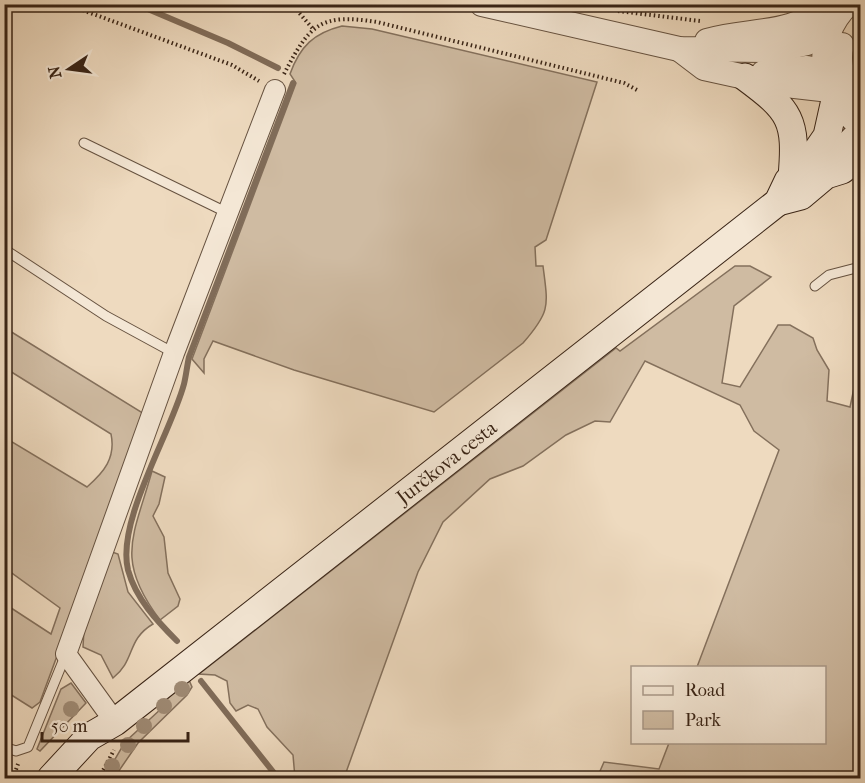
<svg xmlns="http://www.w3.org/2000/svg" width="865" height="783" viewBox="0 0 865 783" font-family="'IM FELL French Canon',serif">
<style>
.green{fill:#cfbba2;stroke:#84705c;stroke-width:1.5}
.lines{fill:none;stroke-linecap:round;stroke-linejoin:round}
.stream{stroke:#806c59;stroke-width:6}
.service-casing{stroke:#665240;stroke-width:11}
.minor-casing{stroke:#665240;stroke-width:22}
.tertiary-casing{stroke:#665240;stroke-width:26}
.secondary-casing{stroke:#392416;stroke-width:29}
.path{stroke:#392416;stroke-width:4;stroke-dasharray:1.5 3;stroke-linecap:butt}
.service{stroke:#f4e7d5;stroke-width:9}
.minor{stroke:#f4e7d5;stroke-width:20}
.tertiary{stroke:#f4e7d5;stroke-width:24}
.secondary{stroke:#f4e7d5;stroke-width:27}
.tree{fill:#9f8b75}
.labels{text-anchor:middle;stroke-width:4.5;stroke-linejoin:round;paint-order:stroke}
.street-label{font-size:20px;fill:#392416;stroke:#f4e7d5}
</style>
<rect width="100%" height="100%" fill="#eedabf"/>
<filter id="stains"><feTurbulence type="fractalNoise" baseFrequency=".00333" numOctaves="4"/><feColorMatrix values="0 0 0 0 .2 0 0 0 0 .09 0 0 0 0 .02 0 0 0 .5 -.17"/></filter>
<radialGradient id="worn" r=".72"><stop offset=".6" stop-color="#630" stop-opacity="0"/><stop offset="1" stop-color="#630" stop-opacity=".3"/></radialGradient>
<!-- green -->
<g class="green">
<path d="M342,26L372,29L597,82L546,240L535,247L536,266H543C548,306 551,311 523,343L434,412L294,370L213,341L204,359V373L192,359L296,83L290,74C300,46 314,33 342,26Z"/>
<path d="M735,266H750L771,277L734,306L722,383L740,387L778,325H790L813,338L817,350L829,370L827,401L850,407L860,360V778H597L604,762L659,769L669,743L824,742V668L697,667L779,450L754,431L740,405L645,361L610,422L595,421L566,435L523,466L490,479L443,522L418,572L344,778H295L293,755L267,727L258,709L248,705L236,711L230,703L227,681L215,675L199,674L616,348L620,351Z"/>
<path d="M5,328L146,415L40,702L32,708L5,691V604L51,634L60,608L5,568L4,437L87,487C104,472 116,458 111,434L5,368Z"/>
<path d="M152,471L165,477L159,504L153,516L164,537L168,573L180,599L178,606L160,620C114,559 134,536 152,471Z"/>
<path d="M112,552L118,554L128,592L153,624C126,640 136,660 113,678L101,655L83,647L84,629Z"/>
<path d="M189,680L192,687L187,695L138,743L114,778H104L125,742L162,708L160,705Z"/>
<path d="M71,683L86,703L40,751L37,749L61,689Z"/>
</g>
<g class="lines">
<!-- stream -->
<g class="stream">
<path d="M136,4L228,43L278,68"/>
<path d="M177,641C157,621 136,599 128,570C116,521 171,433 184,384C186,376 187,366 189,357L293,83"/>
<path d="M201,681L278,778"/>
</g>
<!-- service casing -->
<g class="service-casing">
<g id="service">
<path d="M84,143L228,213"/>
<path d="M4,249L106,316L174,353"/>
<path d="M815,286L829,275L860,267"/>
<path d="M4,747L16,751L28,747L66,654"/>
</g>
</g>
<!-- minor casing -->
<g class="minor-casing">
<path id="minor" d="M115,722L66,654L174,353L275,90"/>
</g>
<!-- tertiary casing -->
<g class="tertiary-casing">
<g id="tertiary">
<path d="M482,4L679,49L776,50L807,43L829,31"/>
<path d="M848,4C811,39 819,97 860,124"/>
<path d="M707,41C748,28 794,38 826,4"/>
<path d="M842,45C836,66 846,88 860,104"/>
<path d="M679,49L704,68L777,84L830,90"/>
<path d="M763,73L807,68L841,74"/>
</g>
</g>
<!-- secondary casing -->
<g class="secondary-casing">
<g id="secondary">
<path d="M745,77C791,111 797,120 792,177"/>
<path d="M831,163L860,133"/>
<path d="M778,202L801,196L826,175L842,170L860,155"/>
<path id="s1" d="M51,778L89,737L115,722L778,202L788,181L818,149L827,136L835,100"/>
</g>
</g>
<!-- path -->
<g class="path">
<path d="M66,4L232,65L259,81"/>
<path d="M280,4L295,8L314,30"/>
<path d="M618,11L700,21"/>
<path d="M284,74C310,24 320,13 377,22L624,83L639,91"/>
<path d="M13,778L18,764"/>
<path d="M99,778L114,750"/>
</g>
<!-- service -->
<use href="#service" class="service"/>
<!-- minor -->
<use href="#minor" class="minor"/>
<!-- tertiary -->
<use href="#tertiary" class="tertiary"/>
<!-- secondary -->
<use href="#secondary" class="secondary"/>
</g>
<!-- trees -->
<g class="tree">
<circle cx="182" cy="689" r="8"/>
<circle cx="164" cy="706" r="8"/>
<circle cx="71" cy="709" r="8"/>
<circle cx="144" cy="726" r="8"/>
<circle cx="128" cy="745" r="8"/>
<circle cx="112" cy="766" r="8"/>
</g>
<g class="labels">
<!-- street labels -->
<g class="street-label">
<text dy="7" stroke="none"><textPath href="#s1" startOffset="507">Jurčkova cesta</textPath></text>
</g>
</g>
<!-- margin -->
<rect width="865" height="783" fill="none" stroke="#eedabf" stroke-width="24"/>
<rect x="6" y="6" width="853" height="771" fill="none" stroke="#392416" stroke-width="3"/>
<rect x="12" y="12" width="841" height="759" fill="none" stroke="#392416" stroke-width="1.5"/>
<!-- legend -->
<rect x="631" y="666" width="195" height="78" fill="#f4e7d5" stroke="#a99989" stroke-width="1.5"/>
<rect x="643" y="686" width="30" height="9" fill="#f4e7d5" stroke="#a99989" stroke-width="1.5"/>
<text x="685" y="696" font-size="18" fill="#392416">Road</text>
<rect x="643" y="711" width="30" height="18" fill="#cfbba2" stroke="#a99989" stroke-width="1.5"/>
<text x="685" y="726" font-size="18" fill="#392416">Park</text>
<!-- north arrow -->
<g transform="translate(69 69) rotate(257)" stroke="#f4e7d5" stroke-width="4.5" paint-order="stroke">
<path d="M0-4.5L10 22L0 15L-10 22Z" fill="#392416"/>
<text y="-9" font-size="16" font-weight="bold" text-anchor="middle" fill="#392416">N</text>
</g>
<!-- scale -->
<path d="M42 732v9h146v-9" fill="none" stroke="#392416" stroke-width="3"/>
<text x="51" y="732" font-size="18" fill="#392416" stroke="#f4e7d5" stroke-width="4.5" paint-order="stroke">50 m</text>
<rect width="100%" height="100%" filter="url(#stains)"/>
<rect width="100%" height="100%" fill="url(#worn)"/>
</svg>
